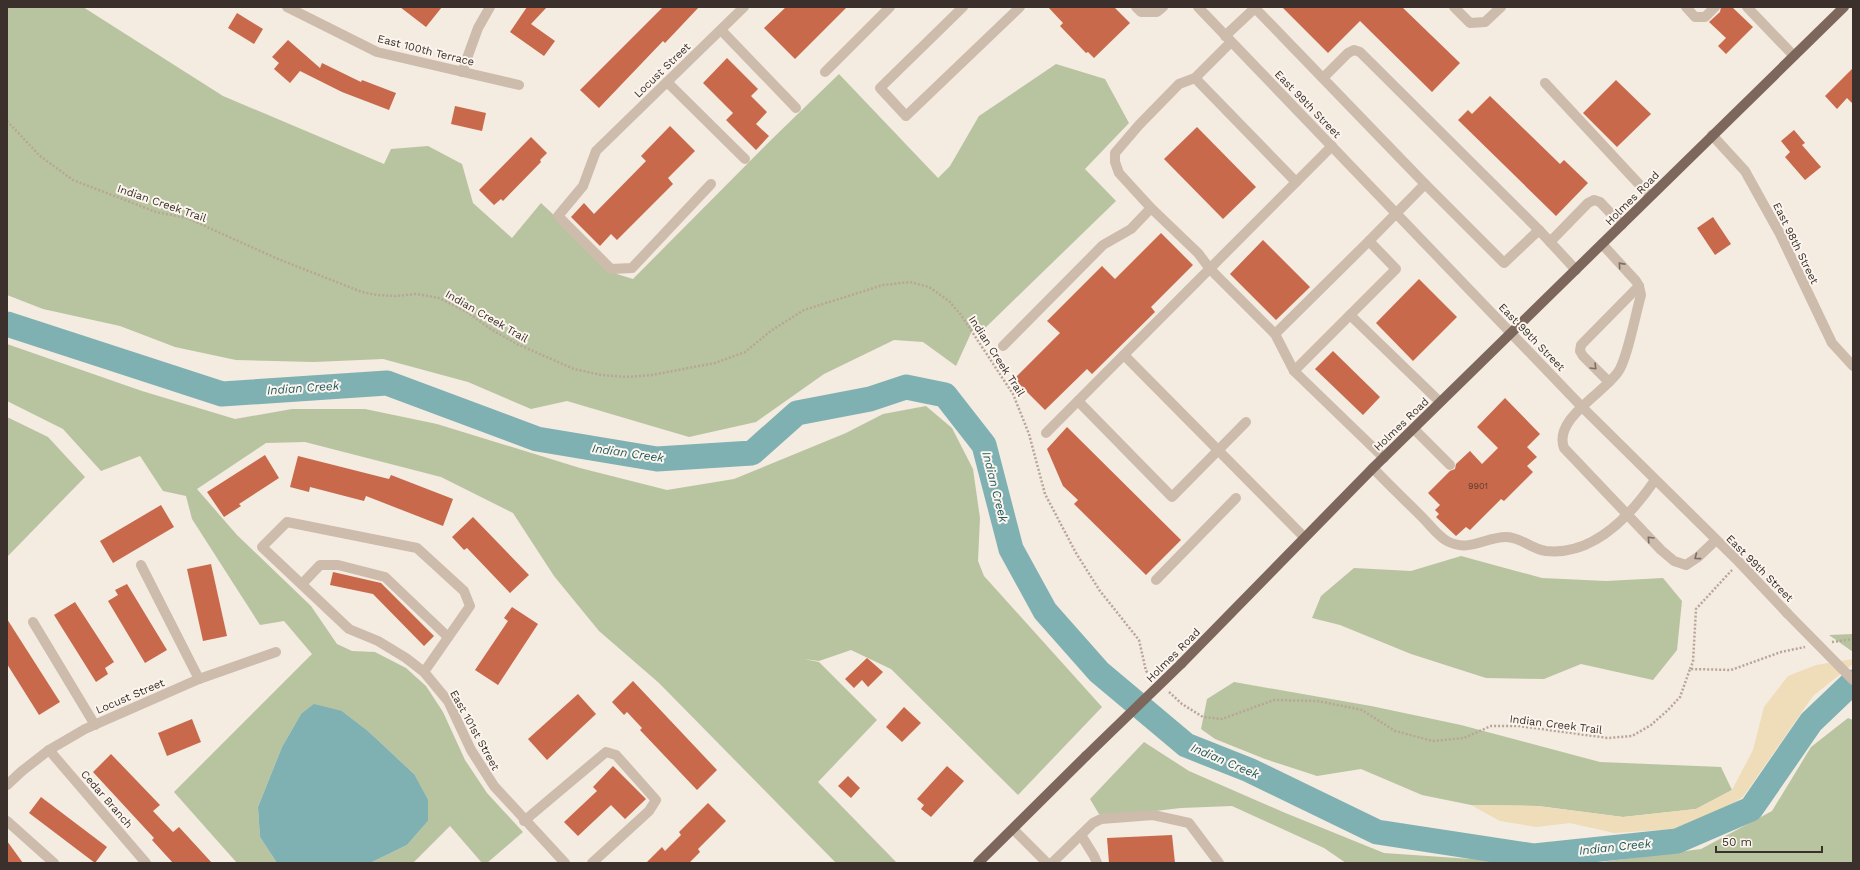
<svg xmlns="http://www.w3.org/2000/svg" width="1860" height="870" viewBox="0 0 1860 870" font-family="'Work Sans',sans-serif">
<style>
.green{fill:#b8c4a0}
.sand{fill:#efdcb8}
.water{fill:#7fb0b2}
.lines{fill:none;stroke-linecap:round;stroke-linejoin:round}
.river{stroke:#7fb0b2;stroke-width:25}
.building{fill:#c8694b}
.path{stroke:#b9a596;stroke-width:2.5;stroke-dasharray:2 2;stroke-linecap:butt}
.minor{stroke:#cdbbac;stroke-width:10}
.major{stroke:#7d675c;stroke-width:10}
.minor-bridge{stroke:#cdbbac;stroke-width:10}
.major-bridge{stroke:#7d675c;stroke-width:10}
.oneway{stroke:#7d6f65}
.labels{text-anchor:middle;stroke-width:4;stroke-linejoin:round;paint-order:stroke}
.number-label{font-size:9px;fill:#5e3e33}
.street-label{font-size:11px;fill:#3b302b;stroke:#fbf5ee}
.water-label{font-size:12px;font-style:italic;fill:#1f5a5e;stroke:#fbf5ee}
</style>
<rect width="100%" height="100%" fill="#f4ebe1"/>
<!-- green -->
<g class="green">
<path d="M7,7H83L223,96L384,164L391,149L428,146L462,164L473,203L512,238L541,203L617,274L633,279L771,140L839,74L938,178L950,166L979,116L1056,64L1105,79L1129,123L1085,169L1116,201L983,330L976,322L956,366L923,342L894,340L824,374L756,422L689,437L567,401L531,409L468,382L383,359L314,362L236,360L175,347L120,326L43,309L7,295Z"/>
<path d="M7,344L142,391L235,419L292,409H365L437,424L580,468L667,490L734,479L846,433L883,414L926,406L952,428L973,469L980,518L978,561L984,576L1102,707L1018,795L891,669L851,650L819,661L804,659L819,662L877,720L818,782L897,863H836L659,683L599,631L554,576L513,513L441,477L305,442L266,443L197,489L237,535L311,606L337,644L352,651L375,652L406,668L426,686L443,712L465,760L487,793L523,832L487,863H482L450,826L413,863H370L407,845L428,821L414,774L368,731L342,711L301,714L282,747L258,807L260,837L277,863H237L174,792L312,654L284,621L260,625L192,519L186,496L163,491L140,456L101,471L63,429L7,401Z"/>
<path d="M7,417L48,437L85,477L7,557Z"/>
<path d="M1461,556L1542,578L1606,581L1663,578L1682,601L1677,650L1653,680L1581,664L1544,679L1486,678L1411,654L1340,625L1312,618L1321,596L1354,568L1411,571Z"/>
<path d="M1853,634V652L1829,635Z"/>
<path d="M1234,682L1371,706L1461,725L1600,762L1721,767L1732,790L1696,809L1623,817L1538,806L1471,805L1422,795L1361,769L1317,776L1265,759L1215,739L1201,729L1207,699Z"/>
<path d="M1848,718L1853,720V863H1594L1701,849L1772,811L1811,747Z"/>
<path d="M1144,742L1189,771L1283,812L1384,853L1529,863H1346L1324,848L1232,806L1181,808L1121,815L1099,814L1090,799Z"/>
</g>
<!-- sand -->
<path class="sand" d="M1853,659V664L1813,696L1743,797L1724,809L1675,829L1614,833L1570,823L1536,827L1500,821L1471,805L1538,806L1623,817L1696,809L1732,790L1753,750L1764,707L1788,676L1816,665Z"/>
<!-- water -->
<path class="water" d="M314,704L342,711L368,731L414,774L428,800V821L407,845L370,863H277L260,837L258,807L282,747L301,714Z"/>
<g class="lines">
<!-- river -->
<path class="river" d="M7,324L222,394L387,383L537,439L657,459L752,453L797,413L870,399L906,387L945,395L984,445L1011,549L1045,611L1099,672L1186,745L1249,770L1377,832L1534,856L1677,841L1751,809L1811,722L1853,682"/>
</g>
<!-- building -->
<g class="building">
<path d="M400,7H442L426,27Z"/>
<path d="M527,7H547L531,24L555,41L544,56L510,32Z"/>
<path d="M663,7H699L665,43L663,41L599,108L580,90Z"/>
<path d="M786,7H847L795,59L764,28Z"/>
<path d="M1048,7H1114L1130,23L1094,58L1088,52L1086,53L1060,26L1063,23Z"/>
<path d="M1282,7H1402L1460,63L1432,92L1360,21L1328,53Z"/>
<path d="M1721,7H1732L1753,27L1726,54L1718,46L1726,38L1709,22L1720,12Z"/>
<path d="M237,13L263,29L254,44L228,28Z"/>
<path d="M288,40L320,68L322,63L361,82L362,80L396,93L389,110L342,92L300,71L290,83L274,69L279,63L272,57Z"/>
<path d="M727,58L758,89L751,96L767,112L756,124L769,136L756,150L726,120L733,113L703,83Z"/>
<path d="M1853,68V104L1847,98L1837,109L1825,96Z"/>
<path d="M1616,80L1651,114L1617,147L1583,113Z"/>
<path d="M1490,96L1560,164L1564,160L1588,183L1556,216L1458,120L1468,110L1472,114Z"/>
<path d="M455,106L486,113L482,131L451,124Z"/>
<path d="M670,126L695,151L668,178L673,184L617,240L611,234L600,246L571,217L584,203L594,214L646,161L641,156Z"/>
<path d="M1197,127L1256,187L1223,219L1164,159Z"/>
<path d="M1794,130L1805,143L1802,145L1821,167L1805,180L1785,157L1790,152L1781,141Z"/>
<path d="M531,137L547,153L540,160L541,162L503,201L501,199L494,205L479,190Z"/>
<path d="M1713,217L1731,244L1715,255L1697,228Z"/>
<path d="M1161,233L1193,265L1151,307L1155,312L1092,374L1087,369L1045,410L1014,379L1060,333L1047,321L1102,266L1115,279Z"/>
<path d="M1263,240L1310,287L1276,320L1230,274Z"/>
<path d="M1419,279L1457,317L1413,361L1376,323Z"/>
<path d="M1333,351L1380,397L1363,415L1315,369Z"/>
<path d="M1505,398L1540,434L1527,447L1537,457L1527,466L1533,472L1504,501L1501,499L1470,530L1466,527L1456,536L1436,517L1439,514L1435,510L1440,505L1428,493L1450,471L1455,469L1456,464L1470,451L1482,464L1498,448L1477,427Z"/>
<path d="M1067,427L1181,540L1146,575L1074,504L1078,500L1063,486L1047,449Z"/>
<path d="M265,455L279,478L239,504L241,506L224,517L207,492Z"/>
<path d="M298,456L389,479L391,475L453,499L443,526L366,496L364,501L310,487L309,492L290,487Z"/>
<path d="M161,505L174,527L113,563L100,541Z"/>
<path d="M473,517L529,575L510,593L467,548L464,550L452,537Z"/>
<path d="M211,564L227,636L203,641L187,569Z"/>
<path d="M333,572L381,583L434,636L424,646L373,594L330,585Z"/>
<path d="M127,584L167,650L145,663L108,601L118,595L115,590Z"/>
<path d="M75,602L114,662L105,668L108,674L96,682L54,615Z"/>
<path d="M512,607L538,624L498,685L475,670L508,621L504,618Z"/>
<path d="M7,619L60,702L39,715L7,664Z"/>
<path d="M867,658L883,672L868,687L862,680L854,688L845,679Z"/>
<path d="M633,681L717,770L697,790L640,730L642,728L627,712L624,715L612,702Z"/>
<path d="M578,694L596,714L547,760L528,739Z"/>
<path d="M904,707L921,723L902,742L886,727Z"/>
<path d="M192,719L201,742L167,756L158,733Z"/>
<path d="M111,754L160,805L153,811L173,832L179,827L212,863H173L152,840L154,838L93,772Z"/>
<path d="M613,766L646,799L625,819L611,805L578,836L564,822L597,791L593,787Z"/>
<path d="M947,766L964,781L931,817L921,809L924,805L917,799Z"/>
<path d="M848,776L860,788L851,798L838,786Z"/>
<path d="M41,797L107,847L95,863L29,813Z"/>
<path d="M708,803L726,821L698,849L700,852L689,863H646L662,847L665,851L681,835L679,832Z"/>
<path d="M1172,835L1175,863H1109L1107,838Z"/>
<path d="M7,841L23,863H7Z"/>
</g>
<g class="lines">
<!-- path -->
<g class="path">
<path d="M7,121L40,156L73,180L156,212L187,218L278,259L362,292L377,295L396,296L417,294L439,298L467,312L489,328L517,344L574,369L601,375L627,377L652,375L715,363L745,352L772,330L804,310L883,285L910,282L929,287L949,301L961,315L1013,394L1029,434L1045,494L1076,553L1100,591L1139,640L1146,671L1152,676"/>
<path d="M1832,642L1853,639"/>
<path d="M1690,669L1693,662L1696,609L1732,570"/>
<path d="M1169,692L1182,704L1203,717L1222,719L1274,700L1318,701L1362,710L1395,731L1433,741L1464,738L1491,726H1519L1608,738L1632,736L1651,725L1668,710L1680,697L1690,669L1731,670L1781,652L1805,647"/>
</g>
<!-- minor -->
<g class="minor">
<path d="M287,7L377,52L519,85"/>
<path d="M963,7L880,88L906,116L1020,7"/>
<path d="M1136,7L1141,12H1157L1163,7"/>
<path d="M1198,7L1582,407L1739,562L1787,613"/>
<path d="M1454,7L1470,23L1485,22L1501,7"/>
<path d="M1686,7L1695,17H1705L1715,7"/>
<path d="M1747,7L1794,56"/>
<path d="M721,30L796,108"/>
<path d="M1225,36L1255,8L1425,184L1369,241L1396,269L1294,371"/>
<path d="M462,72L478,28L490,7"/>
<path d="M825,72L890,7"/>
<path d="M1195,78L1296,182"/>
<path d="M1323,78L1348,53L1354,50L1360,52L1539,230"/>
<path d="M667,82L745,159"/>
<path d="M1545,83L1650,196"/>
<path d="M1712,135L1745,171L1780,234L1832,343L1853,366"/>
<path d="M711,184L632,268L611,269L558,216L583,186L596,151L744,7"/>
<path d="M1425,184L1504,263L1539,230L1576,270"/>
<path d="M1151,208L1119,173L1115,162V153L1139,125L1179,84L1195,78L1231,42"/>
<path d="M1550,242L1588,203L1594,200L1600,202L1622,225"/>
<path d="M1602,244L1636,281L1639,286L1641,295C1636,312 1627,360 1618,372C1603,394 1553,419 1564,448L1661,550L1674,561L1686,565L1698,557L1716,540"/>
<path d="M1350,315L1440,402"/>
<path d="M1275,334L1369,241"/>
<path d="M1003,346L1103,245L1131,229L1151,208L1198,253L1210,269L1275,334L1294,371L1384,458"/>
<path d="M1124,355L1304,537"/>
<path d="M1609,382L1583,356L1580,351L1581,345L1639,286"/>
<path d="M1078,401L1172,497L1246,422"/>
<path d="M1414,429L1450,465"/>
<path d="M1046,433L1332,146"/>
<path d="M1373,468C1389,485 1406,501 1423,518C1430,525 1438,536 1447,541C1469,553 1485,537 1506,537C1521,537 1531,549 1546,551C1593,556 1631,515 1655,480"/>
<path d="M141,565L199,679"/>
<path d="M1156,580L1236,498"/>
<path d="M302,584L320,565H338L385,577L448,637"/>
<path d="M33,622L95,725"/>
<path d="M424,672L470,606L464,591L417,548L287,522L262,547L349,629L378,641L406,658L424,672L448,701L471,750L494,786L565,863"/>
<path d="M49,750L146,863"/>
<path d="M7,785L22,771L49,750L85,729L199,679L276,652"/>
<path d="M7,821L54,863"/>
<path d="M524,821L606,752L616,755L656,800L649,811L592,863"/>
<path d="M1013,829L1047,863"/>
<path d="M1081,835L1094,856L1097,863"/>
<path d="M1052,863L1093,823L1101,819L1153,815L1189,823L1219,863"/>
</g>
<!-- major -->
<g class="major">
<path d="M1181,664L1373,468L1844,7"/>
<path d="M978,863L1086,756"/>
</g>
<!-- minor-bridge -->
<path class="minor-bridge" d="M1787,613L1853,680"/>
<!-- major-bridge -->
<path class="major-bridge" d="M1086,756L1181,664"/>
</g>
<!-- one-way arrows -->
<defs><path id="oneway-chevron" d="M-2-3.5L2.5 0L-2 3.5" fill="none" stroke-width="1.6" stroke-linecap="round" stroke-linejoin="round"/></defs>
<g class="oneway">
<use href="#oneway-chevron" transform="translate(1621 265) rotate(-132)"/>
<use href="#oneway-chevron" transform="translate(1594 367) rotate(45)"/>
<use href="#oneway-chevron" transform="translate(1650 539) rotate(-134)"/>
<use href="#oneway-chevron" transform="translate(1697 557) rotate(143)"/>
</g>
<g class="labels">
<!-- number labels -->
<g class="number-label">
<text x="1478" y="489">9901</text>
</g>
<!-- street labels -->
<g class="street-label">
<text transform="translate(426 50) rotate(14)" y="4">East 100th Terrace</text>
<text transform="translate(662 70) rotate(-44)" y="4">Locust Street</text>
<text transform="translate(1308 104) rotate(46)" y="4">East 99th Street</text>
<text transform="translate(1632 198) rotate(-45)" y="4">Holmes Road</text>
<text transform="translate(162 203) rotate(19)" y="4">Indian Creek Trail</text>
<text transform="translate(1796 243) rotate(64)" y="4">East 98th Street</text>
<text transform="translate(487 316) rotate(30)" y="4">Indian Creek Trail</text>
<text transform="translate(1532 337) rotate(46)" y="4">East 99th Street</text>
<text transform="translate(997 356) rotate(57)" y="4">Indian Creek Trail</text>
<text transform="translate(1401 424) rotate(-44)" y="4">Holmes Road</text>
<text transform="translate(1760 568) rotate(45)" y="4">East 99th Street</text>
<text transform="translate(1173 655) rotate(-45)" y="4">Holmes Road</text>
<text transform="translate(130 696) rotate(-23)" y="4">Locust Street</text>
<text transform="translate(1556 724) rotate(7)" y="4">Indian Creek Trail</text>
<text transform="translate(475 730) rotate(61)" y="4">East 101st Street</text>
<text transform="translate(107 799) rotate(49)" y="4">Cedar Branch</text>
</g>
<!-- water labels -->
<g class="water-label">
<text transform="translate(303 388) rotate(-4)" y="4">Indian Creek</text>
<text transform="translate(628 453) rotate(8)" y="4">Indian Creek</text>
<text transform="translate(995 487) rotate(76)" y="4">Indian Creek</text>
<text transform="translate(1225 761) rotate(23)" y="4">Indian Creek</text>
<text transform="translate(1615 847) rotate(-6)" y="4">Indian Creek</text>
</g>
</g>
<!-- border -->
<rect width="1860" height="870" fill="none" stroke="#3b302b" stroke-width="16"/>
<!-- scale -->
<path d="M1716 846v6h106v-6" fill="none" stroke="#3b302b" stroke-width="2"/>
<text x="1722" y="846" font-size="12" fill="#3b302b" stroke="#fbf5ee" stroke-width="3" paint-order="stroke">50 m</text>
</svg>
